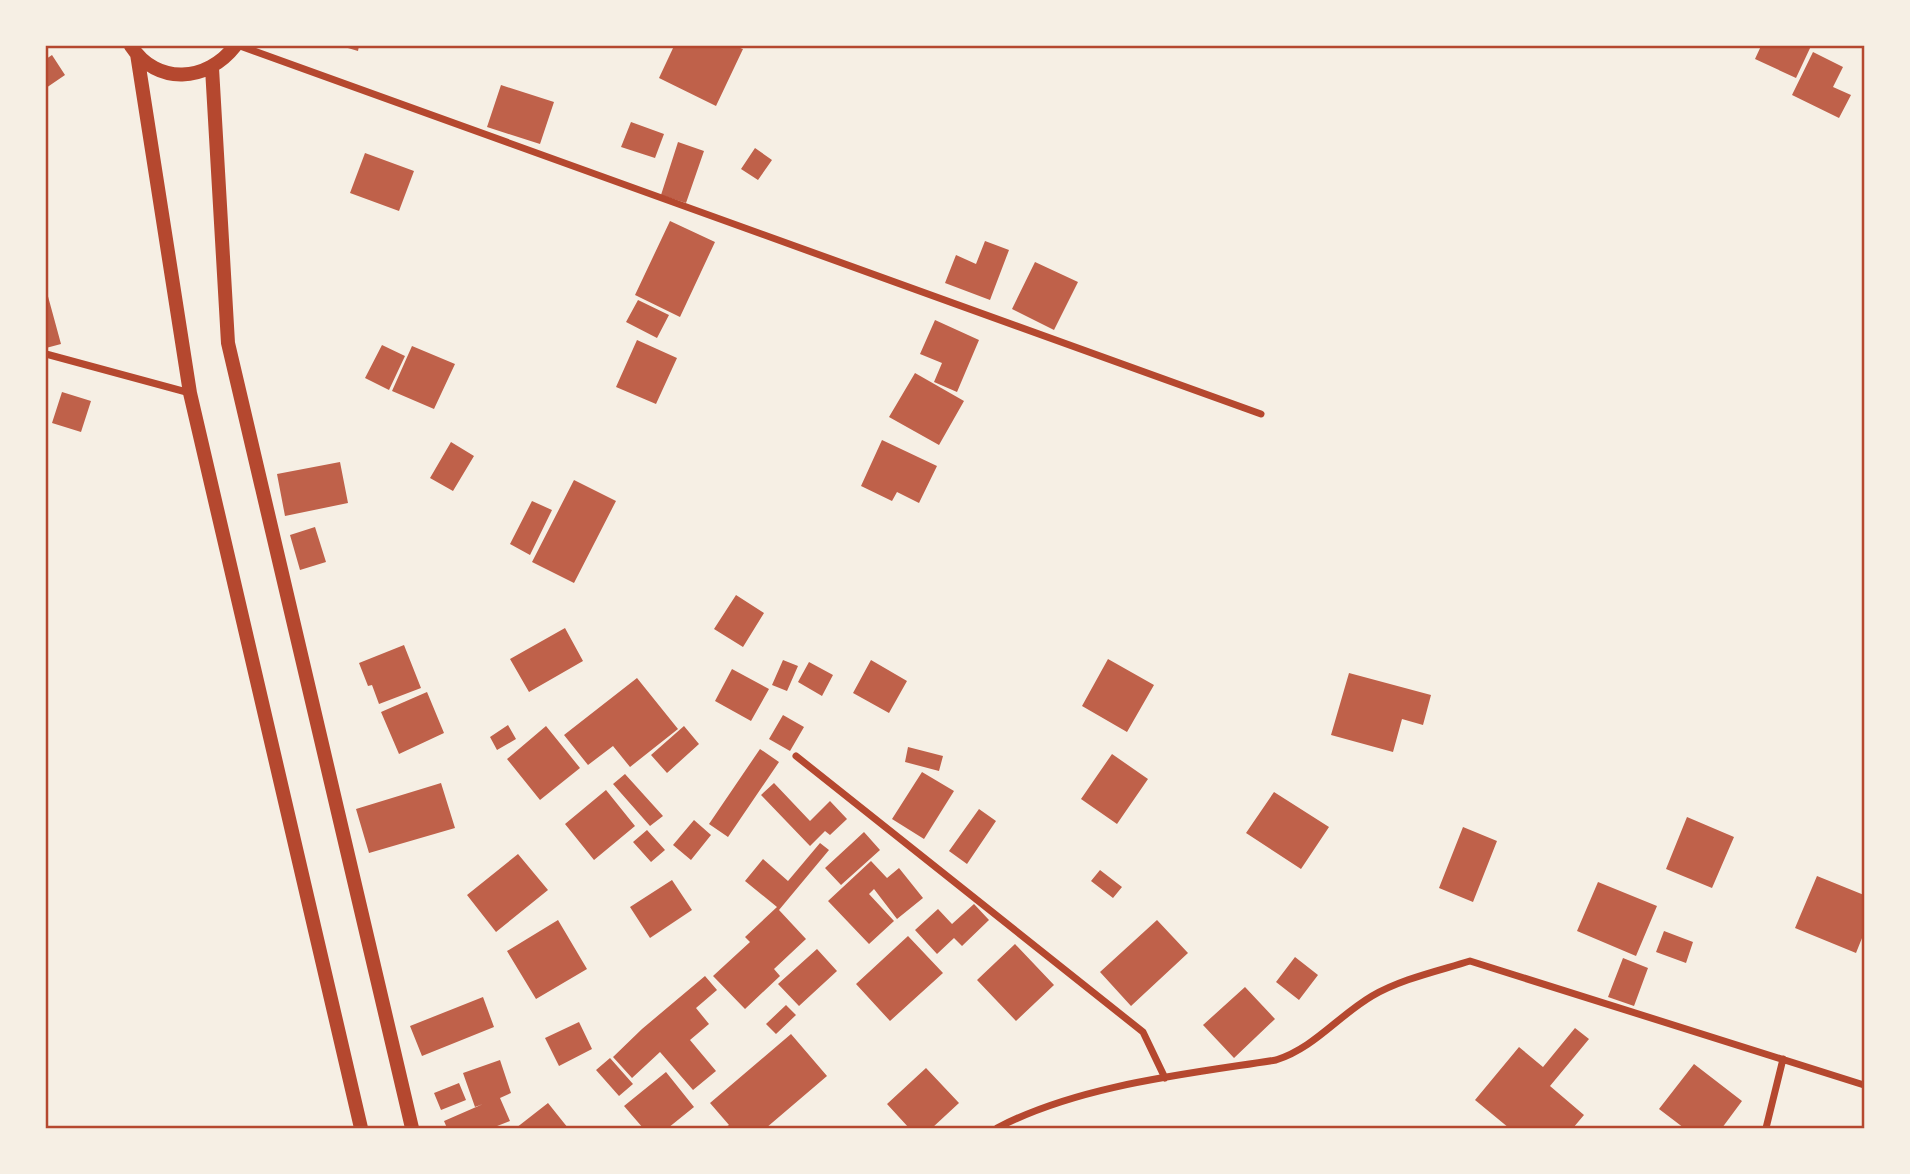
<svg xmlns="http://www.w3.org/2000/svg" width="1910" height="1174" font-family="Raleway,sans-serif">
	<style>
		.building { fill: #bf614a }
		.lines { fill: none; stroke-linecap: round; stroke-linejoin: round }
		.minor { stroke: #b5482f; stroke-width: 7 }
		.secondary { stroke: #b5482f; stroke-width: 14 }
		.neatline { fill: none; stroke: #b5482f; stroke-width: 2.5 }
	</style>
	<rect width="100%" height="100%" fill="#f6efe4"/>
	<path class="building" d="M341,46H359L358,51Z
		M674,46H735L743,49L716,106L659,78Z
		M1761,46H1811L1796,78L1755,59Z
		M1813,52L1843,67L1833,87L1851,95L1839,118L1792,95Z
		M52,55L65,75L46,88V59Z
		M501,85L554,102L540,144L487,127Z
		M631,122L664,134L655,158L621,147Z
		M678,142L704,151L686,203L661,195Z
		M755,148L772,160L758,180L741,169Z
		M365,153L414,171L399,211L350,193Z
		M670,221L715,242L680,317L635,295Z
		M985,241L1009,250L990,300L945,283L956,255L976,264Z
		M1035,262L1078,282L1054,330L1012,309Z
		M46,289L61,344L46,348Z
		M638,300L669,315L657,338L626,322Z
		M935,320L979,340L957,392L934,382L942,363L920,354Z
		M637,340L677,358L656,404L616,387Z
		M382,345L405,356L389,390L365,378Z
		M412,346L455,364L434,409L392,391Z
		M915,373L964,401L939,445L889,417Z
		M62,392L91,401L81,432L52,423Z
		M882,440L937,466L919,503L897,492L892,501L861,486Z
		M451,442L474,456L453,491L430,478Z
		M340,462L348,503L285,516L277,474Z
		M574,480L616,501L574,583L532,562Z
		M532,501L552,510L530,555L510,544Z
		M315,527L326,562L300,570L290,535Z
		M736,595L764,613L743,647L714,629Z
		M565,628L583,661L529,692L510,659Z
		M404,645L421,688L379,704L372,685L368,686L359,663Z
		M1108,659L1154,685L1127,732L1082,706Z
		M783,660L798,666L787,691L772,685Z
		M871,660L907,681L889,713L853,693Z
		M809,662L833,675L822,696L798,682Z
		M732,669L769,689L751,721L715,701Z
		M1349,673L1431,695L1423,725L1402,719L1393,752L1331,735Z
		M637,678L678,729L630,767L613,746L588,765L564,735Z
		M427,692L444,733L399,754L381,712Z
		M783,715L804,727L790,751L769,739Z
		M508,725L516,739L497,750L490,737Z
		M546,726L580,768L540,800L507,759Z
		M684,726L699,744L667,773L651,755Z
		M908,747L943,756L939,771L905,762Z
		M760,749L779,762L728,837L709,824Z
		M1112,754L1148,779L1117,824L1081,799Z
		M922,772L954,791L924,839L892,819Z
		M625,774L663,816L650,826L613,784Z
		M441,783L455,828L369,853L356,809Z
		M774,783L810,821L830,801L847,819L830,835L825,831L810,846L761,795Z
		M606,790L635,826L594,860L565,824Z
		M1274,792L1329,827L1301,869L1246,833Z
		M979,809L996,821L967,864L949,851Z
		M1687,817L1734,837L1712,888L1666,869Z
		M694,820L711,835L691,860L673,845Z
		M1463,827L1497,841L1473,902L1439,888Z
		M647,830L665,850L651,862L633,842Z
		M864,832L880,850L841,885L825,868Z
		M820,843L829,850L779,910L806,939L774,969L780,976L745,1009L713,976L750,942L745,937L777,907L745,881L763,859L788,881Z
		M518,854L548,890L496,932L467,895Z
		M871,861L887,878L899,868L923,898L897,919L874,889L869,894L894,921L869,944L828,901Z
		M1100,870L1122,887L1113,898L1091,881Z
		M1817,876L1864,895V933L1856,953L1795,928Z
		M672,880L692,910L650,938L630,907Z
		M1598,882L1657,906L1636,956L1577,931Z
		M974,904L989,920L962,946L954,938L937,954L915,930L938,909L952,924Z
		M558,920L587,969L536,999L507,951Z
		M1157,920L1188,953L1131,1006L1100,972Z
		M1664,931L1693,942L1686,963L1656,952Z
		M908,936L943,973L890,1021L856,984Z
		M1015,944L1054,985L1016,1021L977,980Z
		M817,949L837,971L799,1006L778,984Z
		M1295,957L1318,975L1299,1000L1276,982Z
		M1623,958L1648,968L1634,1006L1608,997Z
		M705,976L717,990L696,1008L709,1024L690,1040L716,1071L693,1090L660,1052L632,1078L613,1057L642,1029Z
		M1245,987L1275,1019L1234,1058L1203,1025Z
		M483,997L494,1027L422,1056L410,1026Z
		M786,1005L796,1015L776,1034L766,1024Z
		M579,1022L592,1049L559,1066L545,1038Z
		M1575,1028L1589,1039L1550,1086L1584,1115L1573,1128H1509L1475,1100L1519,1047L1543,1067Z
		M791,1034L827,1076L766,1128H724L729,1125L710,1103Z
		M610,1058L633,1084L619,1096L596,1070Z
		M500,1060L511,1093L500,1098L510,1121L492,1128H447L444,1121L483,1104L475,1107L463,1073Z
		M1694,1064L1742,1101L1722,1128H1684L1659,1109Z
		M926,1068L959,1103L932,1128H909L887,1104Z
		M666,1072L694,1107L668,1128H643L624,1106Z
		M459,1083L466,1100L441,1110L434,1093Z
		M548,1103L568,1128H516Z"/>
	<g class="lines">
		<path class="minor" d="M240,46L1261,414
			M46,354L190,393
			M796,756L1143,1032L1165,1078
			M997,1128C1079,1085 1186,1074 1276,1060C1314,1048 1338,1016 1372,996C1401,979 1438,971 1470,961L1864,1085
			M1766,1128L1783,1059"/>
		<path class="secondary" d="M131,46C157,86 207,82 235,46
			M137,54L190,393L361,1128
			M212,68L228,343L412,1128"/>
	</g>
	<rect width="1910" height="1174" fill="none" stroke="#f6efe4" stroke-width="94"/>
	<rect x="47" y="47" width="1816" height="1080" class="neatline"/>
</svg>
